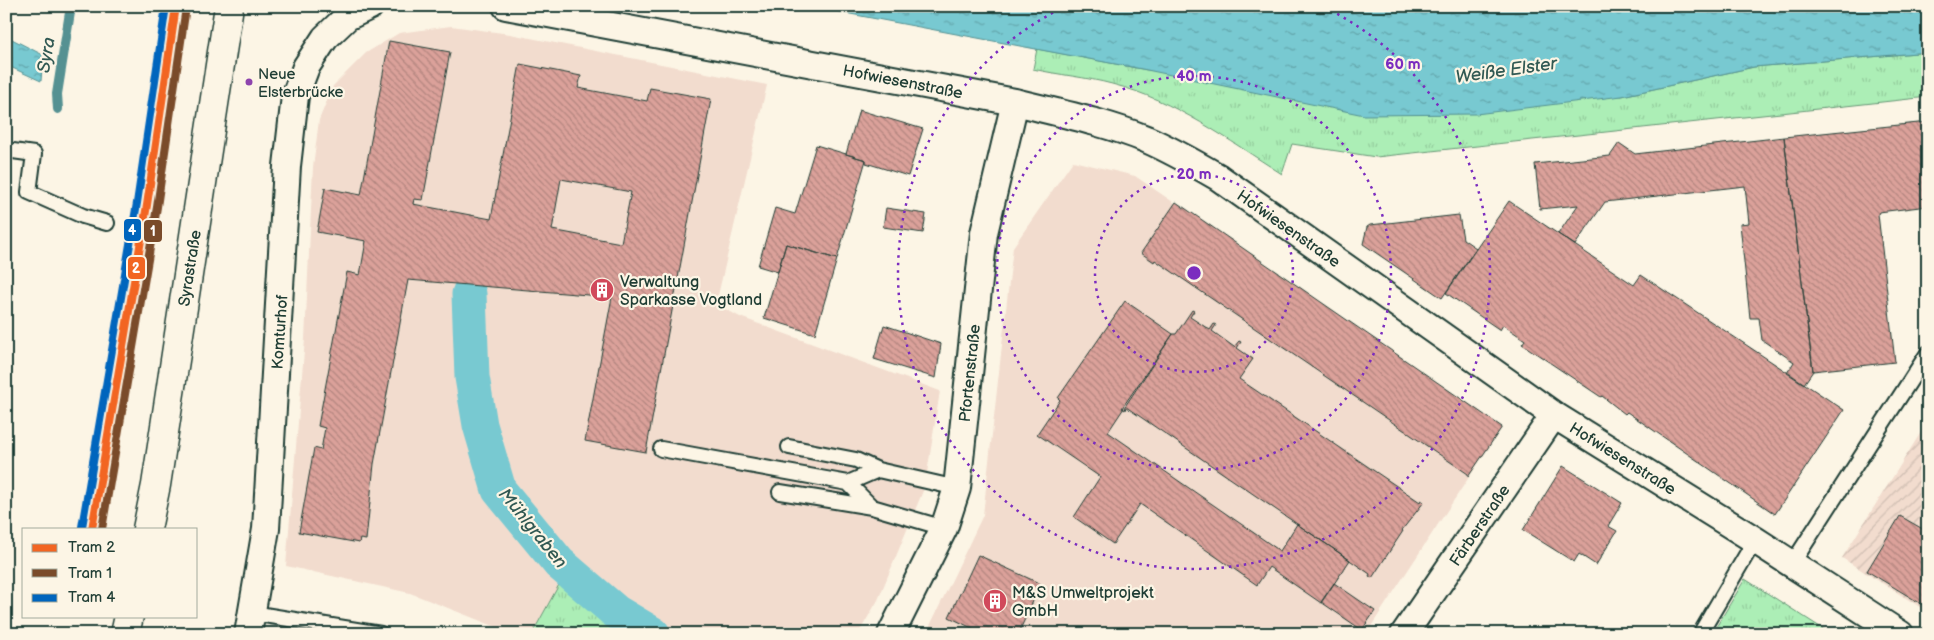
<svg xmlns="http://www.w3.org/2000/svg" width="1934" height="640" font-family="'Balsamiq Sans',sans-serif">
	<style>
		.built { fill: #f2dcce }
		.industrial { fill: url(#industrial-furrows) }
		.grass { fill: url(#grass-tufts); stroke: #669675 }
		.water { fill: url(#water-ripples); stroke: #549192 }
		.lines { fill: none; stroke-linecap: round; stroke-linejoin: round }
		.stream { stroke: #549192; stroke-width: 10 }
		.canal { stroke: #78c9d1; stroke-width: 35 }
		.building { fill: url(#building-back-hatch); stroke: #1f3d34; fill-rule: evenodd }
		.service-casing { stroke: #1f3d34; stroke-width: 18 }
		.minor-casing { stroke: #1f3d34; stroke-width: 30 }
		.tertiary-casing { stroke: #1f3d34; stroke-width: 31 }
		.service { stroke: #fcf5e5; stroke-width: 14 }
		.minor { stroke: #fcf5e5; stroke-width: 26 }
		.tertiary { stroke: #fcf5e5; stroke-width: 28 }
		.tram-1-casing { stroke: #fcf5e5; stroke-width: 11 }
		.tram-2-casing { stroke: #fcf5e5; stroke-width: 11 }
		.tram-3-casing { stroke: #fcf5e5; stroke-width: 11 }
		.tram-1 { stroke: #f26522; stroke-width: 8 }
		.tram-2 { stroke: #7a4b2a; stroke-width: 8 }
		.tram-3 { stroke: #0065bd; stroke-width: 8 }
		.ring { fill: none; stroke: #7b2cbf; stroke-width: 2.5; stroke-dasharray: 2.5 5 }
		.bus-dot { fill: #8e44ad; stroke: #fcf5e5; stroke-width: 2 }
		.labels { text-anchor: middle; stroke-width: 4.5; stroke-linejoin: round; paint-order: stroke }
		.bus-label { font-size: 15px; fill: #1f3d34; stroke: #fcf5e5; text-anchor: start }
		.street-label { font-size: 16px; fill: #1f3d34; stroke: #fcf5e5 }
		.poi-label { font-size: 16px; fill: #1f3d34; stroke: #fcf5e5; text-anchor: start }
		.water-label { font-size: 18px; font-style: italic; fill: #315953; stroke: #fcf5e5 }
		.centre { fill: #7b2cbf; stroke: #fcf5e5; stroke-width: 2.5 }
		.ring-label { font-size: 15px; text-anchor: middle; font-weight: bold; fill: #7b2cbf; stroke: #fcf5e5; stroke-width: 4.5; stroke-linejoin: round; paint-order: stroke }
		.line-badge { stroke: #fcf5e5; stroke-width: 2 }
		.badge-label { font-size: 14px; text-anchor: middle; font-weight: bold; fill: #fff }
	</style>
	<defs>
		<pattern id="industrial-furrows" width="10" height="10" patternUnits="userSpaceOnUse" patternTransform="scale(1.25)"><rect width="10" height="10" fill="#f2dcce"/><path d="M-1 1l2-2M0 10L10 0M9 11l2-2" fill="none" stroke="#cfbeb2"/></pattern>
		<pattern id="grass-tufts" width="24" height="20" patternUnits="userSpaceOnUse" patternTransform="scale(1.25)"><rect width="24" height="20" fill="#aceeb6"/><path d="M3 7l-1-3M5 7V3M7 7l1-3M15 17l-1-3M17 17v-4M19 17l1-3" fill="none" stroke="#94cd9d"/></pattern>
		<pattern id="water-ripples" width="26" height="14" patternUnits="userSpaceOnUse" patternTransform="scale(1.25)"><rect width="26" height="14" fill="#78c9d1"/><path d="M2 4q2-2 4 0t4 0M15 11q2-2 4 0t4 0" fill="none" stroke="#62a4aa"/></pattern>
		<pattern id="building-back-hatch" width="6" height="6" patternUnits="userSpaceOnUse" patternTransform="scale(1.25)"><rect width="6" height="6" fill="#dba19a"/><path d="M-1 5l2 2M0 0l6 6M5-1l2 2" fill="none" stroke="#b1847e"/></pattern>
	</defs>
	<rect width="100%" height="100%" fill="#fcf5e5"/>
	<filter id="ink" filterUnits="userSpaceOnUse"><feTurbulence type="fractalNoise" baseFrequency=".02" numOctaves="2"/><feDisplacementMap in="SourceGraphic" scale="10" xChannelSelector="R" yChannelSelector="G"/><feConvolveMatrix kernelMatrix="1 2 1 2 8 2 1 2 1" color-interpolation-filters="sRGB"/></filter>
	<g filter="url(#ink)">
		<path class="built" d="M451,26L510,34L767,85L716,304L740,317L940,391L925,486L878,600L858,634H673L647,621L564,557L507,484L490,418L466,414L488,493L561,581L532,634H514L410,593L286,566L305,339L313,167L319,120L333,86L366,53L399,33Z
			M1073,161L1135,176L1502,427L1366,634H926L983,515L1013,247Z"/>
		<path class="industrial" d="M1928,421V612L1842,558Z"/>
		<path class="grass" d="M1037,49L1147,70L1622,96L1754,67L1928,52V97L1376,157L1292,144L1282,174C1228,140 1175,100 1112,84C1086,77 1059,75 1033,69Z
			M1745,579L1831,634H1712Z
			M561,581L567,588L633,634H532Z"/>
		<path class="water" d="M808,6H1302L1319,10L1351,6L1483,8L1502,6H1928V52L1754,67L1622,96L1476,114L1364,115L1147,70Z
			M6,36L43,55L41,81L6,65Z"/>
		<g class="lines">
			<path class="stream" d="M58,109L57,94L71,6"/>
			<path class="canal" d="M469,294L472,377L480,425L499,490L559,563L616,612L653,634"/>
		</g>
		<path class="building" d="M389,41L450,52L423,200L414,199L413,204L491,219L520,64L581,76L578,88L647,101L650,88L711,99L646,452L585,441L612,297L408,280L374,464L366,540L360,539L359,543L299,532L314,448L321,450L325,428L318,426L347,272L360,275L366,241L317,232L325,188L361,195ZM561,179L631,192L621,243L552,230Z
			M859,110L923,129L908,176L866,163V160L846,154Z
			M1928,122V206L1879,212L1878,214L1895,362L1813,371L1784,137Z
			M1784,137L1813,371L1804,384L1787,373L1794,362L1762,340L1759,318H1750L1740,224L1749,223L1745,186L1605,202L1575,245L1558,234L1578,205L1540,209L1535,164L1610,156L1619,143L1635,154Z
			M816,145L866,160L837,259L786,244L778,272L758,266L775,208L795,214Z
			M1509,201L1634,285L1641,275L1844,410L1775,514L1627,412L1625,414L1602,396L1601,397L1522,344L1525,340L1503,325L1500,330L1446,293Z
			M1176,202L1502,427L1468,477V474L1155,260L1154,262L1141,253Z
			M886,208L926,214L923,233L883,227Z
			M1459,215L1463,239L1476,248L1442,298L1363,244L1367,227L1370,225Z
			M786,244L837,259L815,334L764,318Z
			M1125,301L1173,334L1108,432L1280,551L1297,524L1350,560L1321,603L1269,567L1257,585L1140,504L1113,544L1074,517L1100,477L1037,434L1060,400L1058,398Z
			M1192,310L1194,311L1190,317L1210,330L1214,324L1216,325L1212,331L1234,347L1239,341L1241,342L1237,348L1253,359L1239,379L1420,502L1421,500L1424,502L1402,530L1403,531L1372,578L1369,576L1370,574L1126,407L1125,410L1122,408L1173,334H1176Z
			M884,325L941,344L936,378L874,359Z
			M1563,466L1622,503L1608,526L1617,531L1596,565L1579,554L1574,562L1523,530Z
			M1900,516L1928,532V608L1867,571Z
			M978,555L1041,584L1018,634H972L974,629L949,617Z
			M1334,583L1375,611L1362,630L1321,602Z"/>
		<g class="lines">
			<g class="service-casing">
				<path id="service" d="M6,150L34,154L29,192L83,216L107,223
					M789,447L856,460L878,470
					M661,449L848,483L878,470L957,488
					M848,483L872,507L944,528
					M780,492L872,507
					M1792,564L1928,353
					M252,613L381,634
					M1700,634L1755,540"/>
			</g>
			<g class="minor-casing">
				<path id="minor" d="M506,6L1015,102C1059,113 1104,122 1146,139C1171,150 1194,163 1218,177L1554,415L1755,540L1900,634
					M248,634L266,529L287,166L295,96L306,67L325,38L347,17L370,6
					M891,634L944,528L957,488L984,233L1015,102
					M1404,634L1554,415"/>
			</g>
			<g class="tertiary-casing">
				<path id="tertiary" d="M147,529L156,485L229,6
					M125,634L129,616"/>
			</g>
			<use href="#service" class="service"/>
			<use href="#minor" class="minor"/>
			<use href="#tertiary" class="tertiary"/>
			<g class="tram-1-casing">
				<path id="tram-1" d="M92,529L147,205L176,6"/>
			</g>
			<g class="tram-2-casing">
				<path id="tram-2" d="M102,529L157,207L186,7"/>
			</g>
			<g class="tram-3-casing">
				<path id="tram-3" d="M82,527L137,203L166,6"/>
			</g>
			<use href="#tram-1" class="tram-1"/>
			<use href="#tram-2" class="tram-2"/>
			<use href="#tram-3" class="tram-3"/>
		</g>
	</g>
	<g class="ring">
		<circle cx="1194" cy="273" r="99"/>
		<circle cx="1194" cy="273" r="197"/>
		<path d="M1324 7A296 296 0 1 1 1064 7"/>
	</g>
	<defs>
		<g id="building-disc" transform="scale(1.25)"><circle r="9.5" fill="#d1495b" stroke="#fcf5e5"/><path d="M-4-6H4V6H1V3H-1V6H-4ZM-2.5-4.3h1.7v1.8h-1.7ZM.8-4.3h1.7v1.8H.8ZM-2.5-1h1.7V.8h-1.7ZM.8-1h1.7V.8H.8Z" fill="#fff"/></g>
	</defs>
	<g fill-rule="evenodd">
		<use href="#building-disc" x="602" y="290"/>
		<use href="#building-disc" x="995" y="601"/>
	</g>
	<circle class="bus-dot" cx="249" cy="82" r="4.5"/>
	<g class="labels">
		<g class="bus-label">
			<text x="258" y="79">Neue<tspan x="258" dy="18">Elsterbrücke</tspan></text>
		</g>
		<g class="street-label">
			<text transform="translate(903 81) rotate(11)" y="6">Hofwiesenstraße</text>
			<text transform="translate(1289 228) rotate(35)" y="6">Hofwiesenstraße</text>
			<text transform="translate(189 268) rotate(-81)" y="6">Syrastraße</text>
			<text transform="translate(279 332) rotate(-86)" y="6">Komturhof</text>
			<text transform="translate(969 373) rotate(-84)" y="6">Pfortenstraße</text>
			<text transform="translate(1623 458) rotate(32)" y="6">Hofwiesenstraße</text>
			<text transform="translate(1479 525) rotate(-56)" y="6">Färberstraße</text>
		</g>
		<g class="poi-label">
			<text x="620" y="287">Verwaltung<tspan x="620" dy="18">Sparkasse Vogtland</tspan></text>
			<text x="1012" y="598">M&amp;S Umweltprojekt<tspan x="1012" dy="18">GmbH</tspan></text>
		</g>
		<g class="water-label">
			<text transform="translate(46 55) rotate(-81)" y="6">Syra</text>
			<text transform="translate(1506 70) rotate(-8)" y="6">Weiße Elster</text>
			<text transform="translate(533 528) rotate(51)" y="6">Mühlgraben</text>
		</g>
	</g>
	<circle cx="1194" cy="273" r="8" class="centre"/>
	<g class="ring-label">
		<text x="1403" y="69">60 m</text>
		<text x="1194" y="81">40 m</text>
		<text x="1194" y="179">20 m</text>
	</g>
	<g class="line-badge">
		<rect x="123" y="218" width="19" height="24" rx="5" fill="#0065bd"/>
		<rect x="143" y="219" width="20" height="24" rx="5" fill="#7a4b2a"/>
		<rect x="127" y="256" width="19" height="24" rx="5" fill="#f26522"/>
	</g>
	<g class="badge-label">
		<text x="132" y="235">4</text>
		<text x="153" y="236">1</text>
		<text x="136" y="273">2</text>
	</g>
	<rect width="1934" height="640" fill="none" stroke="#fcf5e5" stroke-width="25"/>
	<rect x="12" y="12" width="1909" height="615" fill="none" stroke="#1f3d34" stroke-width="2" filter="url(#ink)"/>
	<rect x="22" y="528" width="175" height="90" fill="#fcf5e5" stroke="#a4ab9e"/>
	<rect x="32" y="544" width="25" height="8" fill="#f26522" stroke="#a4ab9e"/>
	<text x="68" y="552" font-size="15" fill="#1f3d34">Tram 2</text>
	<rect x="32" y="569" width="25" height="8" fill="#7a4b2a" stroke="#a4ab9e"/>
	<text x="68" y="578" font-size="15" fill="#1f3d34">Tram 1</text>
	<rect x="32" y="594" width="25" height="8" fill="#0065bd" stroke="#a4ab9e"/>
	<text x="68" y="602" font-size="15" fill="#1f3d34">Tram 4</text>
</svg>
